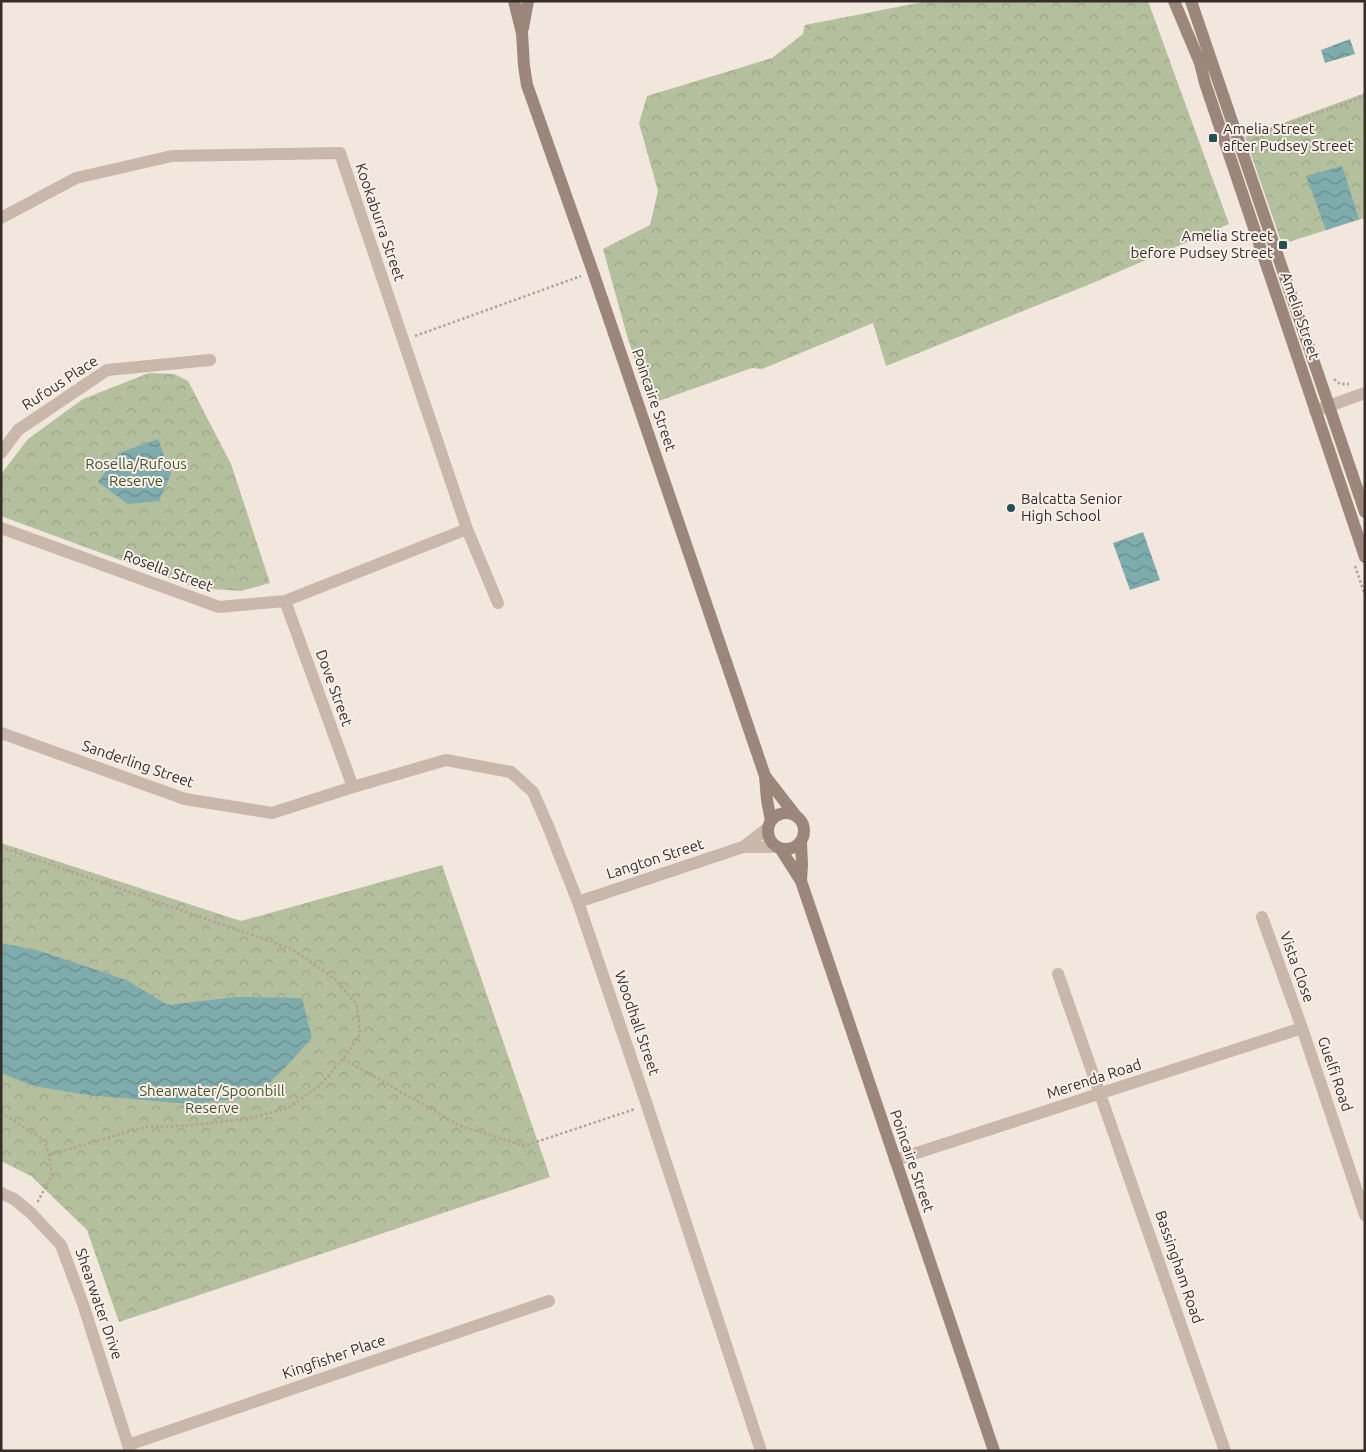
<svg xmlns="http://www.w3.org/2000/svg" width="1366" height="1452" font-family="Ubuntu,sans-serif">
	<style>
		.forest { fill: url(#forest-crowns) }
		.water { fill: url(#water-waves) }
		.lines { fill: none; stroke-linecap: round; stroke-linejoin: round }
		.path { stroke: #b4a194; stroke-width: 2.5; stroke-dasharray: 2.5 2.5; stroke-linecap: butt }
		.street { stroke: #c8b7aa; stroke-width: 12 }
		.secondary { stroke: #9c867b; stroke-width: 12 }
		.poi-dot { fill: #215255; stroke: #f9f1e9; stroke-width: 2 }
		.labels { text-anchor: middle; stroke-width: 4; stroke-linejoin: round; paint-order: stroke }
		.poi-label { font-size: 15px; fill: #362d29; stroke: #f9f1e9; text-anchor: start }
		.street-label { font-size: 15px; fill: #362d29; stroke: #f9f1e9 }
		.park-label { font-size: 15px; fill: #46532e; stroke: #f9f1e9 }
	</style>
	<defs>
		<pattern id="forest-crowns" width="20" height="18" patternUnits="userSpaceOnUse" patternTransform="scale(1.25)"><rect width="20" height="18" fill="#b4bf9e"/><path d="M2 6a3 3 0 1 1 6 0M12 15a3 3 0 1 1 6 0" fill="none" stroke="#9ba488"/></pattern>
		<pattern id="water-waves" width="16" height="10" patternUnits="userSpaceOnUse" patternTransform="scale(1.25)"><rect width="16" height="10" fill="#7eabac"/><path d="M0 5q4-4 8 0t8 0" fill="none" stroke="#688c8c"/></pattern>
	</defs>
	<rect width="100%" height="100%" fill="#f1e7dd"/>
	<path class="forest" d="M928,1H1148L1229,224L1088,285L886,366L873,323L762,369L752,368L650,404L628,339L603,249L650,225L658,191L639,123L647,96L772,58L803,34L805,25Z
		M1365,93V218L1282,244L1245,137Z
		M149,373L174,374L188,381L231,464L270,583L241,591L196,588L1,516V474L28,439L83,399Z
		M1,843L241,921L442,865L550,1177L119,1322L87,1230L31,1176L1,1161Z"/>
	<path class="water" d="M1350,39L1355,54L1325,63L1321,50Z
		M1342,166L1359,219L1326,230L1306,176Z
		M158,439L171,474L159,501L128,504L98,482L119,453Z
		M1143,532L1160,580L1130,590L1113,543Z
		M1,943L40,951L126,980L168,1005L236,997L302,998L312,1038L284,1069L258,1093L235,1099L189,1104L88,1095L34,1086L1,1073Z"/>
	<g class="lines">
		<path class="path" d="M1252,141L1300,120L1365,96
			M415,336L581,276
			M1334,379L1340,384H1349
			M1355,566L1365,595
			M1,847L292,949L336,980L357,1005L360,1035L343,1059L318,1087L288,1108L251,1118L183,1126L145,1127L49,1155
			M343,1059L461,1126L524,1146L635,1109
			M1,1113L44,1140L49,1155L52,1175L37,1203"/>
		<path class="street" d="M1,218L76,178L172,156L340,153L467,529L498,603
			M1315,411L1365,393
			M1,453L18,430L107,370L210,360
			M1,528L219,607L285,601L467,529
			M285,601L353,787
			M1,733L185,799L272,813L353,787L446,760L511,772L533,792L548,826L578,902L647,1105L761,1451
			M743,847L768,828
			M578,902L743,847H777
			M1262,917L1302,1028L1365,1215
			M1058,974L1225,1451
			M895,1160L1302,1028
			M1,1193L14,1199L31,1213L61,1245L83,1304L130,1451
			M128,1445L549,1301"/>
		<path class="secondary" d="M514,1L522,33L524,66L527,85L593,272L765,776L767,800L771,821
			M1174,1L1200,63L1205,83L1365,557
			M1191,1L1365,512
			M523,28L528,1
			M765,776L796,816
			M768 831a18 18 0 1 1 36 0a18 18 0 1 1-36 0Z
			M801,842L802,865L801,881
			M780,848L801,881L994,1451"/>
	</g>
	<g class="poi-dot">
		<rect x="1208" y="133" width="10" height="10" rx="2.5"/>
		<rect x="1278" y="240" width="10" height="10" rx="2.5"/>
		<circle cx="1011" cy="508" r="5"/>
	</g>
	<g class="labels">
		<g class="poi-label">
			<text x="1223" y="134">Amelia Street<tspan x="1223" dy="17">after Pudsey Street</tspan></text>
			<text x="1273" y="241" text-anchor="end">Amelia Street<tspan x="1273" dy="17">before Pudsey Street</tspan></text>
			<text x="1021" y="504">Balcatta Senior<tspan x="1021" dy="17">High School</tspan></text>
		</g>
		<g class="street-label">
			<text transform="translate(380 222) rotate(71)" y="5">Kookaburra Street</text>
			<text transform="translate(1300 316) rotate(71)" y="5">Amelia Street</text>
			<text transform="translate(60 383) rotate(-33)" y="5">Rufous Place</text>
			<text transform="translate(654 400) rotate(71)" y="5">Poincaire Street</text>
			<text transform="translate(168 571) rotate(20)" y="5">Rosella Street</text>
			<text transform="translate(334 688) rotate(70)" y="5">Dove Street</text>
			<text transform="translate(138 764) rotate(19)" y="5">Sanderling Street</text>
			<text transform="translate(655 859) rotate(-18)" y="5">Langton Street</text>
			<text transform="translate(1297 967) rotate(70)" y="5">Vista Close</text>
			<text transform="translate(637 1023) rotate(71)" y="5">Woodhall Street</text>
			<text transform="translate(1335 1074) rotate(71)" y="5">Guelfi Road</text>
			<text transform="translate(1094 1079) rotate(-18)" y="5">Merenda Road</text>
			<text transform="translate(912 1161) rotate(71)" y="5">Poincaire Street</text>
			<text transform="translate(1179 1267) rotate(71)" y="5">Bassingham Road</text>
			<text transform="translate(99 1304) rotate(71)" y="5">Shearwater Drive</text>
			<text transform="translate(334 1357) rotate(-19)" y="5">Kingfisher Place</text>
		</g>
		<g class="park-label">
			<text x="136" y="469">Rosella/Rufous<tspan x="136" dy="17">Reserve</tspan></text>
			<text x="212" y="1096">Shearwater/Spoonbill<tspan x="212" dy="17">Reserve</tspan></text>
		</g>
	</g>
	<rect width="1366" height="1452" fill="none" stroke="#362d29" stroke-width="5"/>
</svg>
